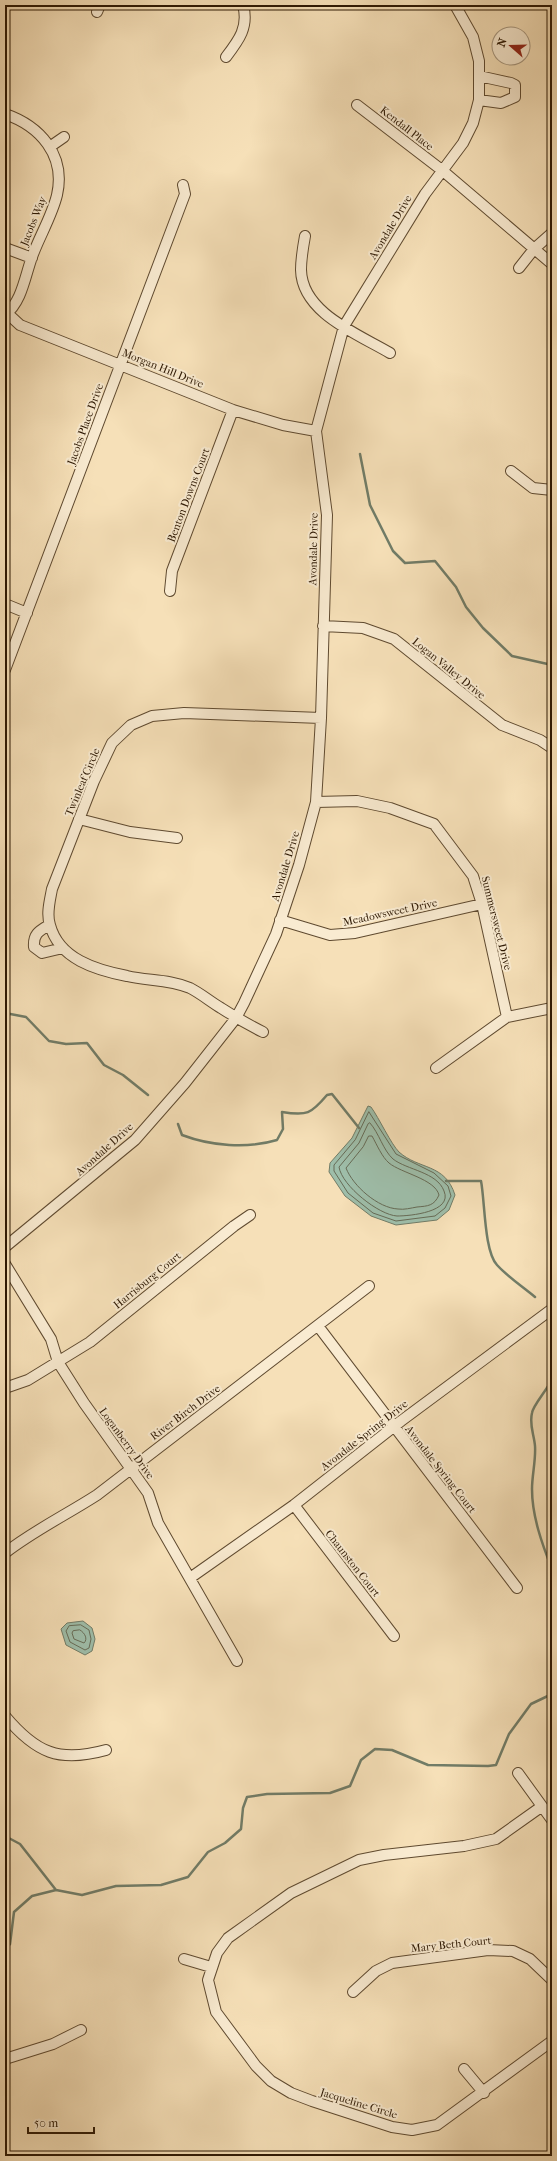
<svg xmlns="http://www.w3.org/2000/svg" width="557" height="2161" font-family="'IM FELL French Canon',serif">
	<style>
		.water { fill: #9ebeaa; stroke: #717c67 }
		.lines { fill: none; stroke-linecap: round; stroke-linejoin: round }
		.shore { stroke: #666b56; stroke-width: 1 }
		.stream { stroke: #717c67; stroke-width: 2.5 }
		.minor-casing { stroke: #5f4a30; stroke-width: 12 }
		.minor { stroke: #f9ebd1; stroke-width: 10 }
		.labels { text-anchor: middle; stroke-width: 4; stroke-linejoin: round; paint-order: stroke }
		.street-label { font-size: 11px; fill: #2d1803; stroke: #f9ebd1 }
	</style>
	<rect width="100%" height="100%" fill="#f6e0b8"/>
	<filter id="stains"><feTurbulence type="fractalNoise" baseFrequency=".005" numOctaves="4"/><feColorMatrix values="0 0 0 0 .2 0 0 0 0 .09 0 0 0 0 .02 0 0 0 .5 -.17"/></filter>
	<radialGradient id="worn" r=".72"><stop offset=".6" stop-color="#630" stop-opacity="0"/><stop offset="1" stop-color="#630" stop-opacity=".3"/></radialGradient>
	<path class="water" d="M368,1106L371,1107C379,1118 391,1144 399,1152C419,1170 445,1163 455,1195L449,1210L437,1220L396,1225L371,1216L345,1196L329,1172L330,1163L352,1138Z
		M83,1621L92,1628L95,1639L92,1651L85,1655L66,1645L61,1629L67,1623Z"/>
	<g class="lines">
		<path class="shore" d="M369,1112L396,1154L434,1173L448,1186L451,1196L445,1208L435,1216L396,1221L373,1213L348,1193L334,1171V1165L355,1140Z
			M370,1123C379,1133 383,1150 393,1159C407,1170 437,1172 444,1191C453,1212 410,1216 397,1216C379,1215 342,1186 339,1167L359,1143L368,1124Z
			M369,1136H372C377,1145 382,1157 389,1163C401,1173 435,1179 439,1195C434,1206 428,1206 417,1207C411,1208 404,1210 398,1209C378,1208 353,1186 346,1168L363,1147Z
			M81,1625L89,1630L91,1639L89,1648L85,1650L70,1642L66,1631L69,1626Z
			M80,1630C85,1633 88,1639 84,1643L74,1639L72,1633L73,1631Z"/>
		<path class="stream" d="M360,454L370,505L393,551L405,563L435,561L456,587L466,607L483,628L512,656L552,665
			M5,1013L26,1017L49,1041L66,1044L87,1043L104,1065L123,1075L148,1095
			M178,1124L182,1135C211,1146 247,1149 277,1140L283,1129L282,1112C307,1116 311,1114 327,1095L332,1094L359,1128
			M446,1181H481C485,1201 484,1251 497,1265C508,1277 523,1287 535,1297
			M552,1379C548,1389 533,1405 532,1413C529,1425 534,1434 535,1446C536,1460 532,1475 532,1489C532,1516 542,1544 552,1569
			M5,1836L20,1844L56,1890
			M5,1949L10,1944L14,1912L32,1896L56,1890L82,1895L116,1886L161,1885L188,1877L208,1852L225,1843L241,1829L243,1808L247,1797L267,1794L330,1793L350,1786L361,1760L375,1749L392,1750L428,1765L488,1766L496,1765L509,1734L531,1704L552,1694"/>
		<g class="minor-casing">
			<path id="minor" d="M97,12L100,5
				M226,57C239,40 249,27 243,5
				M479,76L511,83L515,85V97L501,103L479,100
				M357,105L443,171L552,264
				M5,114C40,126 66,155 57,195C52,216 39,237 32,257C25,276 22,302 5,315
				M51,146L64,137
				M305,236C303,247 301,259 301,270C302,313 358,334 390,353
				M5,248L32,258
				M519,268L534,249L552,233
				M7,313L20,325L233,410L283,425L316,431
				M511,471L533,488L552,490
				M170,591L172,571L233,410
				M5,604L27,613
				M323,626L363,628L394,639L502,725L540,740L552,748
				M5,670L185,194L183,185
				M316,802L357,801L390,808L434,824L473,876L482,904L507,1017
				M79,819L130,832L177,838
				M280,920L330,935L355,933L482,904
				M49,925C39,931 33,934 34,947L42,953L63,948
				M263,1032C249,1025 235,1017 221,1008C211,1002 200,993 190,988C169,979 148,981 127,976C96,970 59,959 50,925C46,914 50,900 52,889L94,781L112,743L131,725L152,716L184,713L321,718
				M436,1068L507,1017L552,1008
				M5,1247L135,1140L185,1083L236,1018L244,1003L276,934L299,865L316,802L321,718L327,515L316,431L344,326L425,194L463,143L473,123L479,100V61L473,37L455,5
				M5,1264L51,1339L58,1362L84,1403L148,1493L158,1523L237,1661
				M318,1326L517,1588
				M5,1388L28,1380L90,1342L234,1226L250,1215
				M294,1505L394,1636
				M5,1553C33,1531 66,1515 97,1495L369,1286
				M190,1578L294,1505L401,1421L552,1309
				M5,1716C36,1753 59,1763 106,1750
				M518,1773L552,1820
				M541,1807L496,1839L464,1846L384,1855L359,1860L291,1893L228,1938L217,1953L208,1980L216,2012L256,2066L271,2081L291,2093L312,2101L392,2127L412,2130L437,2125L552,2041
				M184,1959L211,1967
				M353,1992L376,1971L392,1963L488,1950L513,1951L530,1959L552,1980
				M5,2059L53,2044L81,2030
				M464,2069L484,2093"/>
		</g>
		<use href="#minor" class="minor"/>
	</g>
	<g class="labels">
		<g class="street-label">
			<text transform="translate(407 128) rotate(38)" y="4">Kendall Place</text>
			<text transform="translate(33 221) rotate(-68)" y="4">Jacobs Way</text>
			<text transform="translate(390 227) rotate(-59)" y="4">Avondale Drive</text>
			<text transform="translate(163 368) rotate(22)" y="4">Morgan Hill Drive</text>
			<text transform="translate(85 424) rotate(-70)" y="4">Jacobs Place Drive</text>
			<text transform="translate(188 495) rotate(-69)" y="4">Benton Downs Court</text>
			<text transform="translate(313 549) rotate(-89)" y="4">Avondale Drive</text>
			<text transform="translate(449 668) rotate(39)" y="4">Logan Valley Drive</text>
			<text transform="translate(82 782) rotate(-67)" y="4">Twinleaf Circle</text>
			<text transform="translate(285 866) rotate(-73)" y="4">Avondale Drive</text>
			<text transform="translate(390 912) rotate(-12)" y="4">Meadowsweet Drive</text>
			<text transform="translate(497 923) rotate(76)" y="4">Summersweet Drive</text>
			<text transform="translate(104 1149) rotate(-42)" y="4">Avondale Drive</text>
			<text transform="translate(147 1280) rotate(-39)" y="4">Harrisburg Court</text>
			<text transform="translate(185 1412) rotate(-37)" y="4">River Birch Drive</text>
			<text transform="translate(364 1435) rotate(-38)" y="4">Avondale Spring Drive</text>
			<text transform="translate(127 1443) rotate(54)" y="4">Loganberry Drive</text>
			<text transform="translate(441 1469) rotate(52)" y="4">Avondale Spring Court</text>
			<text transform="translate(353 1563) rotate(52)" y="4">Chaunston Court</text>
			<text transform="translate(451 1944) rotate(-6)" y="4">Mary Beth Court</text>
			<text transform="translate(359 2103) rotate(17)" y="4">Jacqueline Circle</text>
		</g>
	</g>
	<rect width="557" height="2161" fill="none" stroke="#f6e0b8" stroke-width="20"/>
	<rect x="6" y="6" width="545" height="2149" fill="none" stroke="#2d1803" stroke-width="2"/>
	<rect x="10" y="10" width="537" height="2141" fill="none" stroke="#2d1803"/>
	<g transform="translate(511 46) rotate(290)"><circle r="19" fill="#f9ebd1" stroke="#a7977f"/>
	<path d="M0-3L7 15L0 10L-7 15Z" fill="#8f2418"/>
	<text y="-6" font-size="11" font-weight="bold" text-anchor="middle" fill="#2d1803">N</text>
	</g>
	<path d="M28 2127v6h66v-6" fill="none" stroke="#2d1803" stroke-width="2"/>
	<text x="34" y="2127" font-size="12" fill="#2d1803" stroke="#f9ebd1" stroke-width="3" paint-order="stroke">50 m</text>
	<rect width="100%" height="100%" filter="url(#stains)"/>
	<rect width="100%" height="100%" fill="url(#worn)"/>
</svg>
